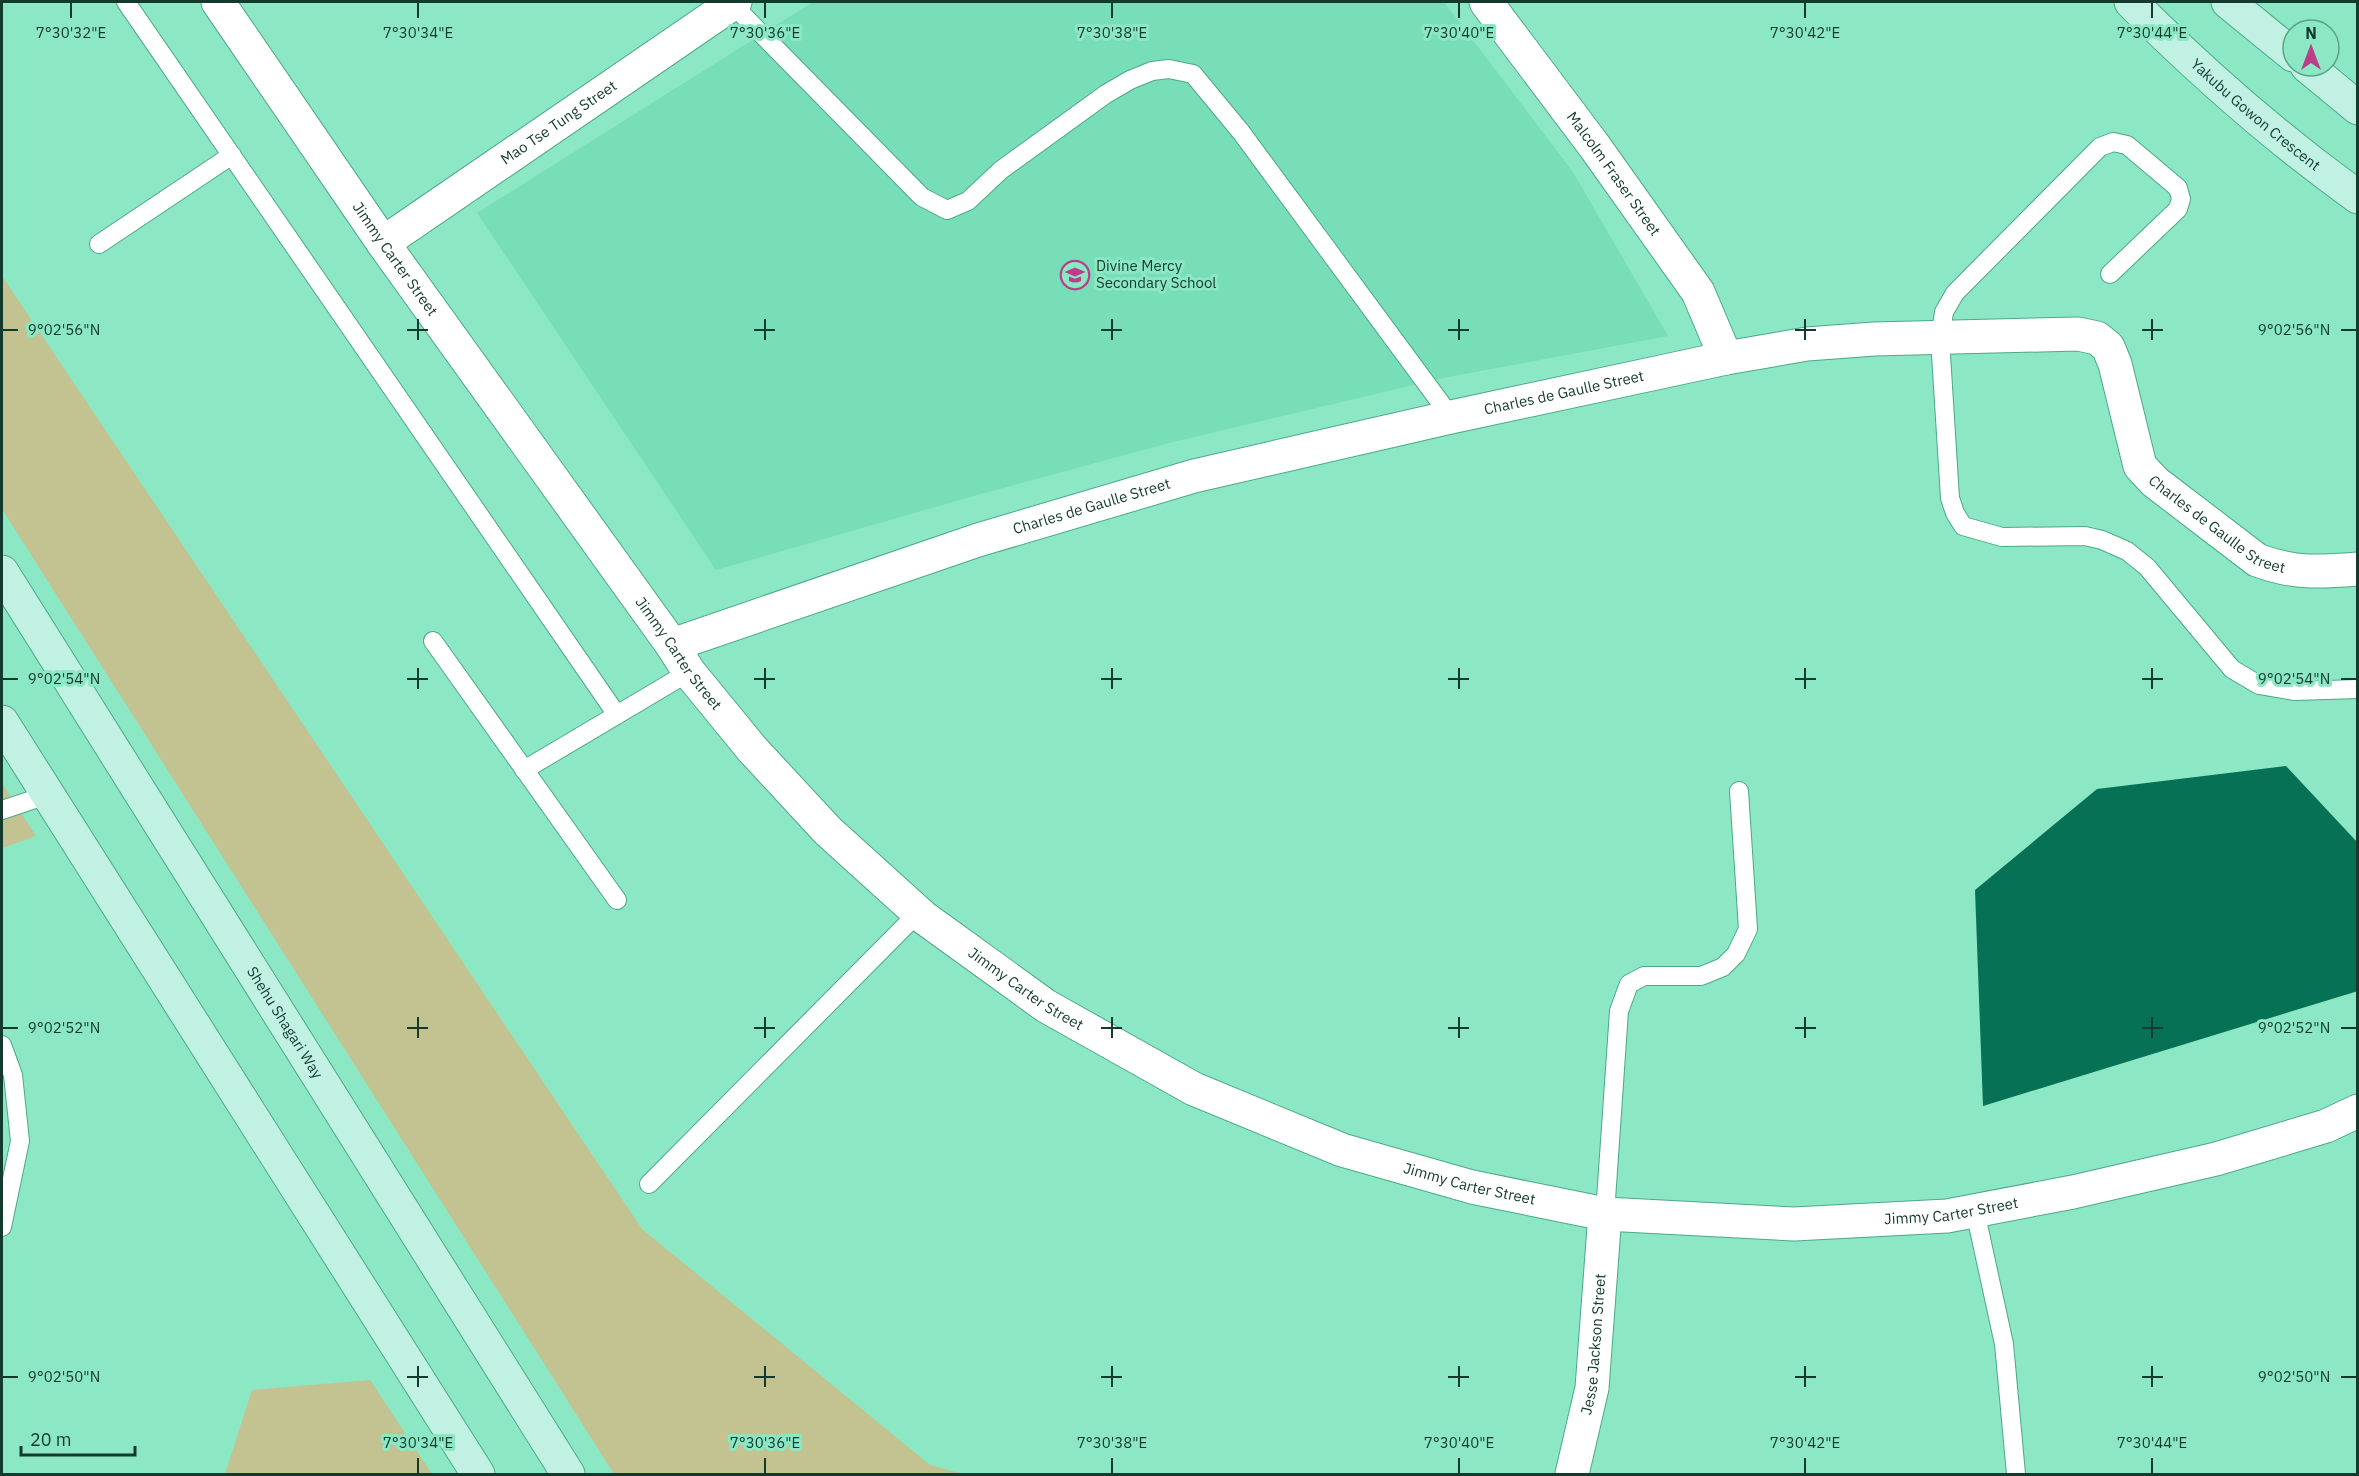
<svg xmlns="http://www.w3.org/2000/svg" width="2359" height="1476" font-family="'IBM Plex Sans',sans-serif">
	<style>
		.built { fill: #78deb8 }
		.green { fill: #c3c391 }
		.building { fill: #067155 }
		.lines { fill: none; stroke-linecap: round; stroke-linejoin: round }
		.service-casing { stroke: #4ca988; stroke-width: 20 }
		.minor-casing { stroke: #4ca988; stroke-width: 35 }
		.secondary-casing { stroke: #4ca988; stroke-width: 35 }
		.service { stroke: #fff; stroke-width: 18 }
		.minor { stroke: #fff; stroke-width: 33 }
		.secondary { stroke: #c1f1e3; stroke-width: 33 }
		.ticks { fill: none; stroke: #133a2d; stroke-width: 2 }
		.labels { text-anchor: middle; stroke-width: 6; stroke-linejoin: round; paint-order: stroke }
		.street-label { font-size: 15px; fill: #133a2d; stroke: #8be7c4 }
		.poi-label { font-size: 15px; fill: #133a2d; stroke: #8be7c4; text-anchor: start }
		.ticks-label { font-size: 15px; text-anchor: middle; fill: #133a2d; stroke: #8be7c4; stroke-width: 6; stroke-linejoin: round; paint-order: stroke }
	</style>
	<rect width="100%" height="100%" fill="#8be7c4"/>
	<path class="built" d="M813,2H1444L1573,172L1668,336L1443,378L1165,444L970,497L716,570L477,213Z"/>
	<path class="green" d="M2,276L642,1229L930,1465L963,1474H614L2,509Z
		M2,783L36,836L2,848Z
		M370,1380L432,1474H225L252,1390Z"/>
	<path class="building" d="M2286,766L2358,843V991L1983,1106L1975,890L2097,789Z"/>
	<g class="lines">
		<g class="service-casing">
			<path id="service" d="M126,2L617,715
				M732,4L922,197L947,210L968,201L1001,170L1106,94L1130,80L1152,71L1169,69L1193,74L1241,132L1451,417
				M99,244L232,155
				M2110,274L2178,209L2181,199L2178,188L2127,145L2113,142L2100,147L1955,293L1944,312L1940,339L1950,498L1955,513L1963,526L2002,537L2085,536L2102,540L2127,551L2147,567L2232,669L2259,685L2294,691L2358,689
				M433,641L617,900
				M524,770L689,672
				M2,810L47,795
				M2,1045L13,1075L20,1141L2,1227
				M649,1184L918,913
				M1975,1211L2004,1344L2016,1474
				M1605,1214L1619,1011L1629,984L1644,976H1701L1723,967L1736,954L1748,929L1739,791"/>
		</g>
		<g class="minor-casing">
			<g id="minor">
				<path id="s1" d="M218,2L383,243L672,645L689,672L752,749L828,831L923,917L1046,1006L1194,1089L1342,1150L1472,1187L1605,1214L1794,1224L1947,1216L2073,1192L2216,1159L2326,1126L2358,1111"/>
				<path id="s2" d="M1486,2L1595,147L1698,292L1726,358"/>
				<path id="s3" d="M383,243L735,2"/>
				<path id="s4" d="M672,645L978,540L1194,476L1451,417L1726,358L1807,344L1874,339L2078,334L2097,338L2108,347L2115,364L2140,466L2155,482L2257,560C2294,574 2320,572 2358,569"/>
				<path id="s5" d="M1572,1474L1592,1388L1605,1214"/>
			</g>
		</g>
		<g class="secondary-casing">
			<g id="secondary">
				<path id="s6" d="M2131,2C2201,72 2277,139 2358,197"/>
				<path d="M2228,2L2293,55"/>
				<path d="M2307,66L2358,108"/>
				<path id="s7" d="M2,572L568,1474"/>
				<path d="M2,722L478,1474"/>
			</g>
		</g>
		<use href="#service" class="service"/>
		<use href="#minor" class="minor"/>
		<use href="#secondary" class="secondary"/>
	</g>
	<path class="ticks" d="M71,3V18M418,3V18M765,3V18M1112,3V18M1459,3V18M1805,3V18M2152,3V18M418,319V340M765,319V340M1112,319V340M1459,319V340M1805,319V340M2152,319V340M3,330H18M407,330H428M754,330H775M1101,330H1122M1448,330H1469M1795,330H1816M2142,330H2163M2341,330H2356M418,668V689M765,668V689M1112,668V689M1459,668V689M1805,668V689M2152,668V689M3,679H18M407,679H428M754,679H775M1101,679H1122M1448,679H1469M1795,679H1816M2142,679H2163M2341,679H2356M418,1017V1038M765,1017V1038M1112,1017V1038M1459,1017V1038M1805,1017V1038M2152,1017V1038M3,1028H18M407,1028H428M754,1028H775M1101,1028H1122M1448,1028H1469M1795,1028H1816M2142,1028H2163M2341,1028H2356M418,1366V1387M765,1366V1387M1112,1366V1387M1459,1366V1387M1805,1366V1387M2152,1366V1387M3,1377H18M407,1377H428M754,1377H775M1101,1377H1122M1448,1377H1469M1795,1377H1816M2142,1377H2163M2341,1377H2356M418,1458V1473M765,1458V1473M1112,1458V1473M1459,1458V1473M1805,1458V1473M2152,1458V1473"/>
	<defs>
		<g id="school-ring" transform="scale(1.5)"><circle r="9.5" fill="#8be7c4" stroke="#bc3d89" stroke-width="1.5"/><path d="M0-5L7-2L0 1L-7-2ZM-4 1L0 2.5L4 1V4Q0 6-4 4Z" fill="#bc3d89"/></g>
	</defs>
	<g fill-rule="evenodd">
		<use href="#school-ring" x="1075" y="275"/>
	</g>
	<g class="labels">
		<g class="street-label">
			<text dy="5" stroke="none"><textPath href="#s6" startOffset="168">Yakubu Gowon Crescent</textPath></text>
			<text dy="5" stroke="none"><textPath href="#s3" startOffset="213">Mao Tse Tung Street</textPath></text>
			<text dy="5" stroke="none"><textPath href="#s2" startOffset="214">Malcolm Fraser Street</textPath></text>
			<text dy="5" stroke="none"><textPath href="#s1" startOffset="312">Jimmy Carter Street</textPath></text>
			<text dy="5" stroke="none"><textPath href="#s4" startOffset="928">Charles de Gaulle Street</textPath></text>
			<text dy="5" stroke="none"><textPath href="#s4" startOffset="442">Charles de Gaulle Street</textPath></text>
			<text dy="5" stroke="none"><textPath href="#s4" startOffset="1702">Charles de Gaulle Street</textPath></text>
			<text dy="5" stroke="none"><textPath href="#s1" startOffset="798">Jimmy Carter Street</textPath></text>
			<text dy="5" stroke="none"><textPath href="#s1" startOffset="1284">Jimmy Carter Street</textPath></text>
			<text dy="5" stroke="none"><textPath href="#s7" startOffset="532">Shehu Shagari Way</textPath></text>
			<text dy="5" stroke="none"><textPath href="#s1" startOffset="1772">Jimmy Carter Street</textPath></text>
			<text dy="5" stroke="none"><textPath href="#s1" startOffset="2258">Jimmy Carter Street</textPath></text>
			<text dy="5" stroke="none"><textPath href="#s5" startOffset="132">Jesse Jackson Street</textPath></text>
		</g>
		<g class="poi-label">
			<text x="1096" y="271">Divine Mercy<tspan x="1096" dy="17">Secondary School</tspan></text>
		</g>
	</g>
	<g class="ticks-label">
		<text x="71" y="38">7°30'32"E</text>
		<text x="418" y="38">7°30'34"E</text>
		<text x="765" y="38">7°30'36"E</text>
		<text x="1112" y="38">7°30'38"E</text>
		<text x="1459" y="38">7°30'40"E</text>
		<text x="1805" y="38">7°30'42"E</text>
		<text x="2152" y="38">7°30'44"E</text>
		<text x="64" y="335">9°02'56"N</text>
		<text x="2294" y="335">9°02'56"N</text>
		<text x="64" y="684">9°02'54"N</text>
		<text x="2294" y="684">9°02'54"N</text>
		<text x="64" y="1033">9°02'52"N</text>
		<text x="2294" y="1033">9°02'52"N</text>
		<text x="64" y="1382">9°02'50"N</text>
		<text x="2294" y="1382">9°02'50"N</text>
		<text x="418" y="1448">7°30'34"E</text>
		<text x="765" y="1448">7°30'36"E</text>
		<text x="1112" y="1448">7°30'38"E</text>
		<text x="1459" y="1448">7°30'40"E</text>
		<text x="1805" y="1448">7°30'42"E</text>
		<text x="2152" y="1448">7°30'44"E</text>
	</g>
	<rect width="2359" height="1476" fill="none" stroke="#133a2d" stroke-width="6"/>
	<g transform="translate(2311 48)"><circle r="28" fill="#8be7c4" stroke="#5ba288" stroke-width="1.5"/>
	<path d="M0-4.5L10 22L0 15L-10 22Z" fill="#bc3d89"/>
	<text y="-9" font-size="16" font-weight="bold" text-anchor="middle" fill="#133a2d">N</text>
	</g>
	<path d="M21 1446v9h114v-9" fill="none" stroke="#133a2d" stroke-width="3"/>
	<text x="30" y="1446" font-size="18" fill="#133a2d" stroke="#8be7c4" stroke-width="4.5" paint-order="stroke">20 m</text>
</svg>
